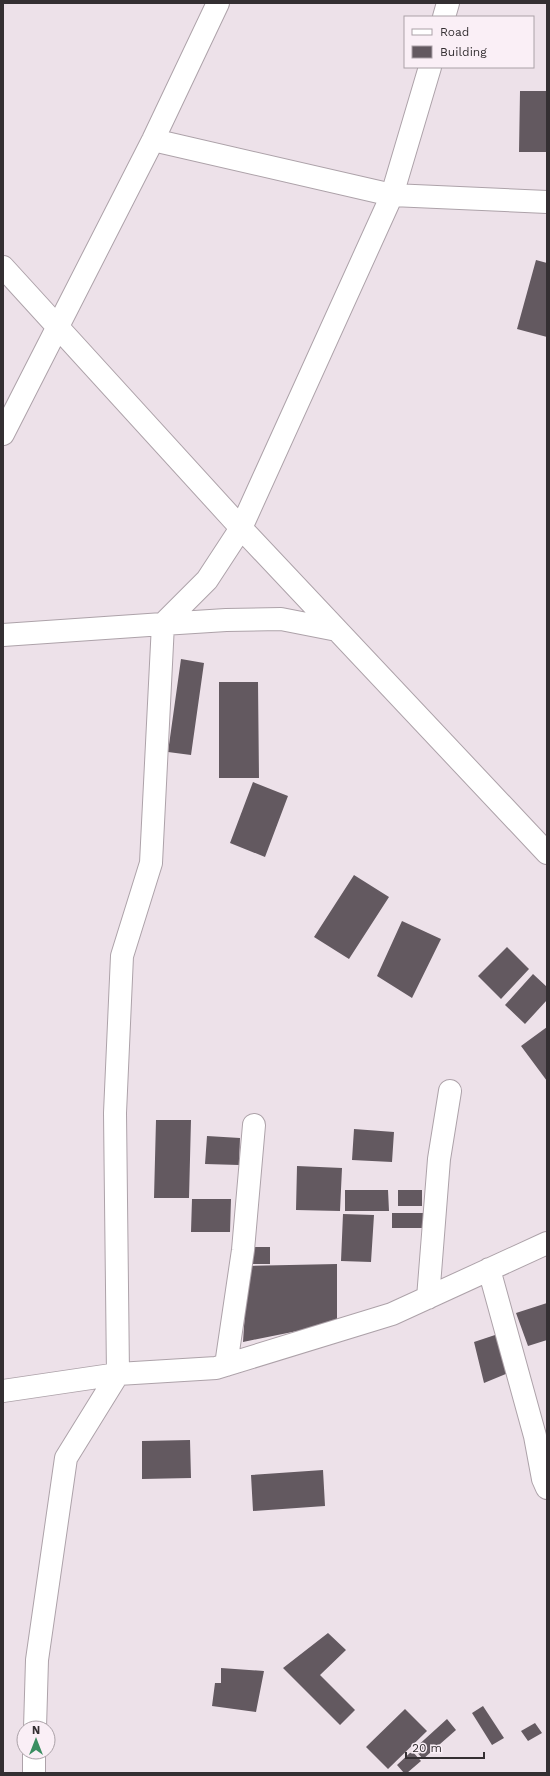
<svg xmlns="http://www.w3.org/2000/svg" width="550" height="1776" font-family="'Work Sans',sans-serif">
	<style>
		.building { fill: #635960 }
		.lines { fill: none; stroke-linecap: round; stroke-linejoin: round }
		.minor-casing { stroke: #ada2a9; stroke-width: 24 }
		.minor { stroke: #fff; stroke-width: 22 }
	</style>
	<rect width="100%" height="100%" fill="#ede1e9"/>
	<path class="building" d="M520,91H547V152H519Z
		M536,260L547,263V337L517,329Z
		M181,659L204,663L191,755L168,752Z
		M219,682H258L259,778H219Z
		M253,782L288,796L265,857L230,843Z
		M354,875L389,897L349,959L314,937Z
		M402,921L441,939L412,998L377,976Z
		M507,947L529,969L501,999L478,976Z
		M533,974L547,987V1000L525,1024L505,1005Z
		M547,1027V1081L521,1046Z
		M156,1120H191L189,1198H154Z
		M354,1129L394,1132L392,1162L352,1160Z
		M207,1136L240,1138L239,1165L205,1164Z
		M297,1166L342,1168L340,1211L296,1210Z
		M345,1190H388L389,1211H345Z
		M398,1190H422V1206H398Z
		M192,1199H231L230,1232H191Z
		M392,1213H425L424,1228H392Z
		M343,1214L374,1215L371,1262L341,1261Z
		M252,1247H270V1264H252Z
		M337,1264V1323L243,1342L248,1266Z
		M547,1303V1340L528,1346L516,1313Z
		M504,1332L513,1371L484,1383L474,1342Z
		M190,1440L191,1478L142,1479V1441Z
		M323,1470L325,1506L253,1511L251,1475Z
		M328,1633L346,1650L320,1675L355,1710L340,1725L283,1668Z
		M221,1668L264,1671L256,1712L212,1706L215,1683H221Z
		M483,1706L504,1738L492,1745L472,1713Z
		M405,1709L427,1731L388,1769L366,1747Z
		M447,1719L456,1730L423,1759L414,1749Z
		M535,1723L542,1733L528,1741L521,1731Z
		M412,1751L421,1761L407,1773H404L397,1765Z"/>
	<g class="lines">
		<g class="minor-casing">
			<path id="minor" d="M444,17L448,3
				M153,140L392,195L547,202
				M3,267L241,528L547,853
				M3,434L153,140L218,3
				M3,635L163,624L207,580L241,528L392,195L430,67
				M489,1269L535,1436L543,1479L547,1488
				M428,1298L439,1159L450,1091
				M226,1365L243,1250L254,1125
				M3,1391L118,1374L216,1368L392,1314L547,1243
				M35,1728L37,1660L66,1458L118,1374L115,1113L122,956L151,863L163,624L226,620L281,619L337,630
				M34,1773V1752"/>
		</g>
		<use href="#minor" class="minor"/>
	</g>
	<rect width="550" height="1776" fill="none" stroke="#342f32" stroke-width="8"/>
	<rect x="404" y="16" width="130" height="52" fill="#faeff6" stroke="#aba2a8"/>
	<rect x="412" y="29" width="20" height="6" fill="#ffffff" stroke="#aba2a8"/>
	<text x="440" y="36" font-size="12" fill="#342f32">Road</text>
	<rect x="412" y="46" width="20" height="12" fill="#635960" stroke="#aba2a8"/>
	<text x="440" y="56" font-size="12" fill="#342f32">Building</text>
	<g transform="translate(36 1740)"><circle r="19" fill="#faeff6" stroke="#aba2a8"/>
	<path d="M0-3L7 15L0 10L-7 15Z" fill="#3a8e61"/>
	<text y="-6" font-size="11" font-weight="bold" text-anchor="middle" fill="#342f32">N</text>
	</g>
	<path d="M406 1752v6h78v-6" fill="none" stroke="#342f32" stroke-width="2"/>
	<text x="412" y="1752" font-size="12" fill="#342f32" stroke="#faeff6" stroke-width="3" paint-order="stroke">20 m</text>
</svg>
